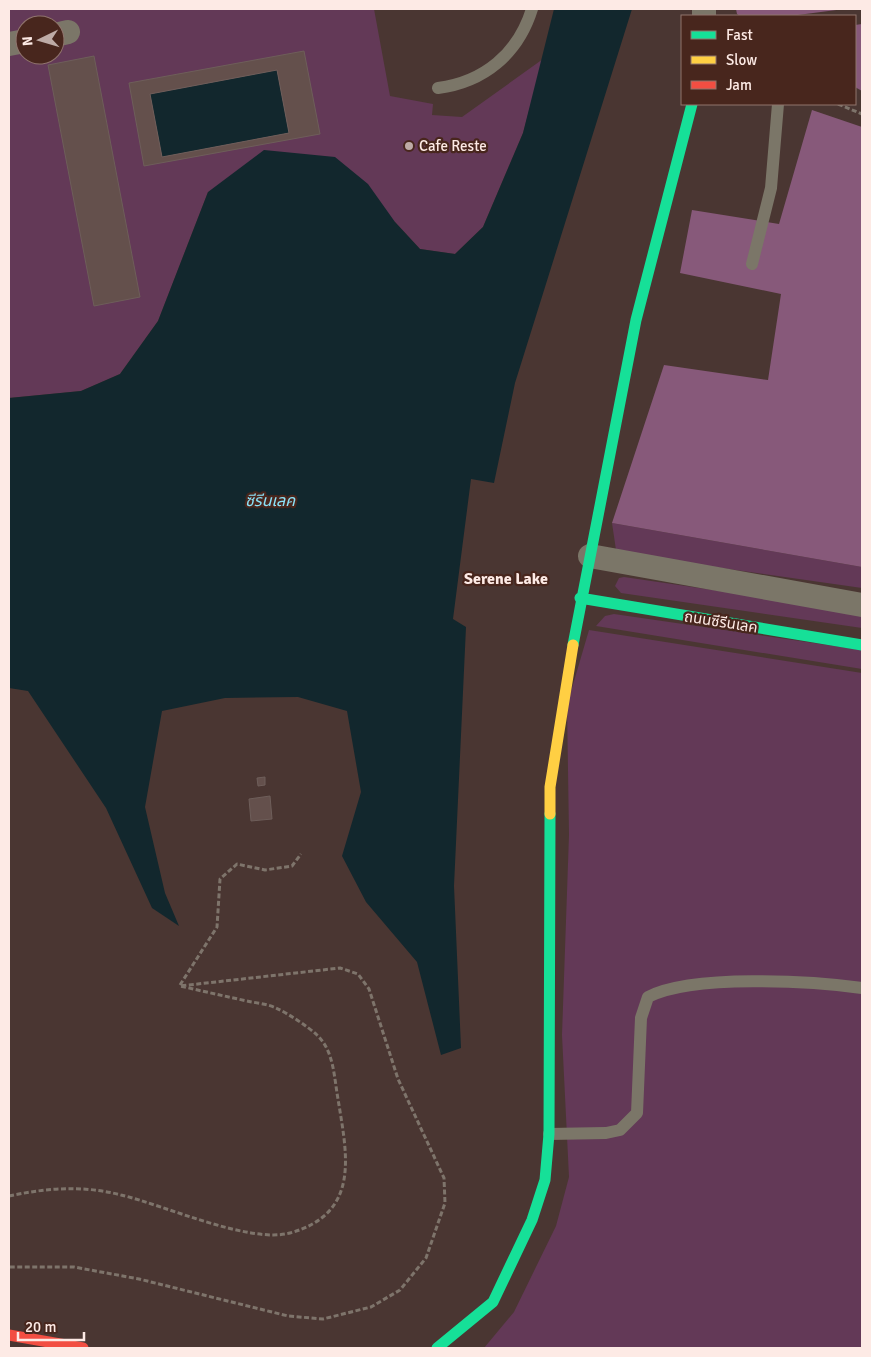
<svg xmlns="http://www.w3.org/2000/svg" width="871" height="1357" font-family="Signika,'Noto Sans Thai',sans-serif">
	<style>
		.green { fill: #633957; fill-rule: evenodd }
		.forest { fill: #87597a }
		.water { fill: #12272d }
		.building { fill: #64504c; stroke: #6e5e5a; fill-rule: evenodd }
		.lines { fill: none; stroke-linecap: round; stroke-linejoin: round }
		.path { stroke: #7e746b; stroke-width: 3; stroke-dasharray: 5 2.5; stroke-linecap: butt }
		.lane { stroke: #7b7668; stroke-width: 12 }
		.street { stroke: #7b7668; stroke-width: 24 }
		.fast { stroke: #16e098; stroke-width: 11 }
		.slow { stroke: #ffcf43; stroke-width: 11 }
		.jam { stroke: #f24e42; stroke-width: 11 }
		.poi-dot { fill: #beaba6; stroke: #48261d; stroke-width: 2 }
		.labels { text-anchor: middle; stroke-width: 4.5; stroke-linejoin: round; paint-order: stroke }
		.poi-label { font-size: 15px; fill: #fdeae5; stroke: #48261d; text-anchor: start }
		.street-label { font-size: 15px; fill: #fdeae5; stroke: #48261d }
		.water-label { font-size: 16px; font-style: italic; fill: #8ae2f8; stroke: #48261d }
		.neighbourhood-label { font-size: 16px; font-weight: bold; fill: #fdeae5; stroke: #48261d }
	</style>
	<rect width="100%" height="100%" fill="#4a3632"/>
	<path class="green" d="M9,9H374L390,96L433,104L432,115L462,117L543,59L523,133L483,227L455,254L420,249L395,222L208,192L158,321L120,374L81,391L9,398ZM25,25H55V55H25Z
		M612,523L862,567V588L622,554L616,550Z
		M624,577L862,612V628L621,593L615,586L619,578Z
		M614,614L862,650V669L596,626L605,616Z
		M589,630L862,673V1348H484L514,1312L556,1226L569,1177L562,1035L569,835L567,705Z"/>
	<path class="forest" d="M736,9H844L790,16H740L737,14Z
		M862,24V91L855,87V25Z
		M812,110L862,127V567L612,523L664,365L768,380L781,294L680,273L692,210L779,224Z"/>
	<path class="water" d="M554,9H632L515,383L494,483L471,479L453,619L466,627L454,886L461,1048L441,1055L417,962L366,902L342,856L361,792L347,711L298,697L225,698L162,711L145,807L165,893L179,926L152,908L106,808L28,691L9,688V398L81,391L120,374L158,321L208,192L264,150L335,157L368,184L395,222L420,249L455,254L483,227L523,133Z
		M277,70L289,133L162,157L150,94Z"/>
	<path class="building" d="M304,51L320,134L144,166L129,83ZM277,70L289,133L162,157L150,94Z
		M94,56L140,297L94,306L48,65Z
		M265,777V785L258,786L257,778Z
		M270,796L272,819L251,821L249,799Z"/>
	<g class="lines">
		<path class="path" d="M838,104L862,114
			M180,985L217,927L220,879L237,864L265,870L292,866L301,854
			M9,1196C47,1188 83,1185 121,1195C164,1205 249,1244 290,1233C361,1213 347,1155 338,1099C334,1077 334,1051 317,1035C307,1026 289,1014 276,1008C268,1004 256,1003 247,1001C224,996 202,991 180,986L340,968L358,974L369,989L398,1079L444,1178L445,1203L426,1258L400,1290L371,1307L323,1319L288,1316L139,1279L74,1267H9"/>
		<path class="lane" d="M438,88C484,82 518,54 532,9
			M752,264L771,188L778,104
			M549,1134L606,1133L620,1130L637,1113L641,1018L648,997C692,974 812,981 862,988"/>
		<path class="street" d="M704,16V9
			M55,35L68,32
			M9,44L25,41
			M590,556L862,605"/>
		<path class="fast" d="M580,598L862,645
			M573,645L636,320L692,104
			M437,1348L493,1302L532,1220L545,1180L549,1134L550,814"/>
		<path class="slow" d="M550,814V787L573,645"/>
		<path class="jam" d="M9,1335L83,1348"/>
	</g>
	<circle class="poi-dot" cx="409" cy="146" r="5"/>
	<g class="labels">
		<g class="poi-label">
			<text x="419" y="151">Cafe Reste</text>
		</g>
		<g class="street-label">
			<text transform="translate(721 622) rotate(9)" y="5">ถนนซีรีนเลค</text>
		</g>
		<g class="water-label">
			<text x="270" y="506">ซีรีนเลค</text>
		</g>
		<g class="neighbourhood-label">
			<text x="506" y="584">Serene Lake</text>
		</g>
	</g>
	<rect width="871" height="1357" fill="none" stroke="#fdeae5" stroke-width="20"/>
	<rect x="681" y="15" width="175" height="90" fill="#48261d" stroke="#90746d"/>
	<rect x="691" y="31" width="25" height="8" fill="#16e098" stroke="#90746d"/>
	<text x="726" y="40" font-size="15" fill="#fdeae5">Fast</text>
	<rect x="691" y="56" width="25" height="8" fill="#ffcf43" stroke="#90746d"/>
	<text x="726" y="65" font-size="15" fill="#fdeae5">Slow</text>
	<rect x="691" y="81" width="25" height="8" fill="#f24e42" stroke="#90746d"/>
	<text x="726" y="90" font-size="15" fill="#fdeae5">Jam</text>
	<g transform="translate(40 40) rotate(265)"><circle r="24" fill="#48261d" stroke="#90746d"/>
	<path d="M0-4L9 19L0 12L-9 19Z" fill="#beaba6"/>
	<text y="-8" font-size="14" font-weight="bold" text-anchor="middle" fill="#fdeae5">N</text>
	</g>
	<path d="M18 1332v8h66v-8" fill="none" stroke="#fdeae5" stroke-width="2.5"/>
	<text x="25" y="1332" font-size="15" fill="#fdeae5" stroke="#48261d" stroke-width="4" paint-order="stroke">20 m</text>
</svg>
